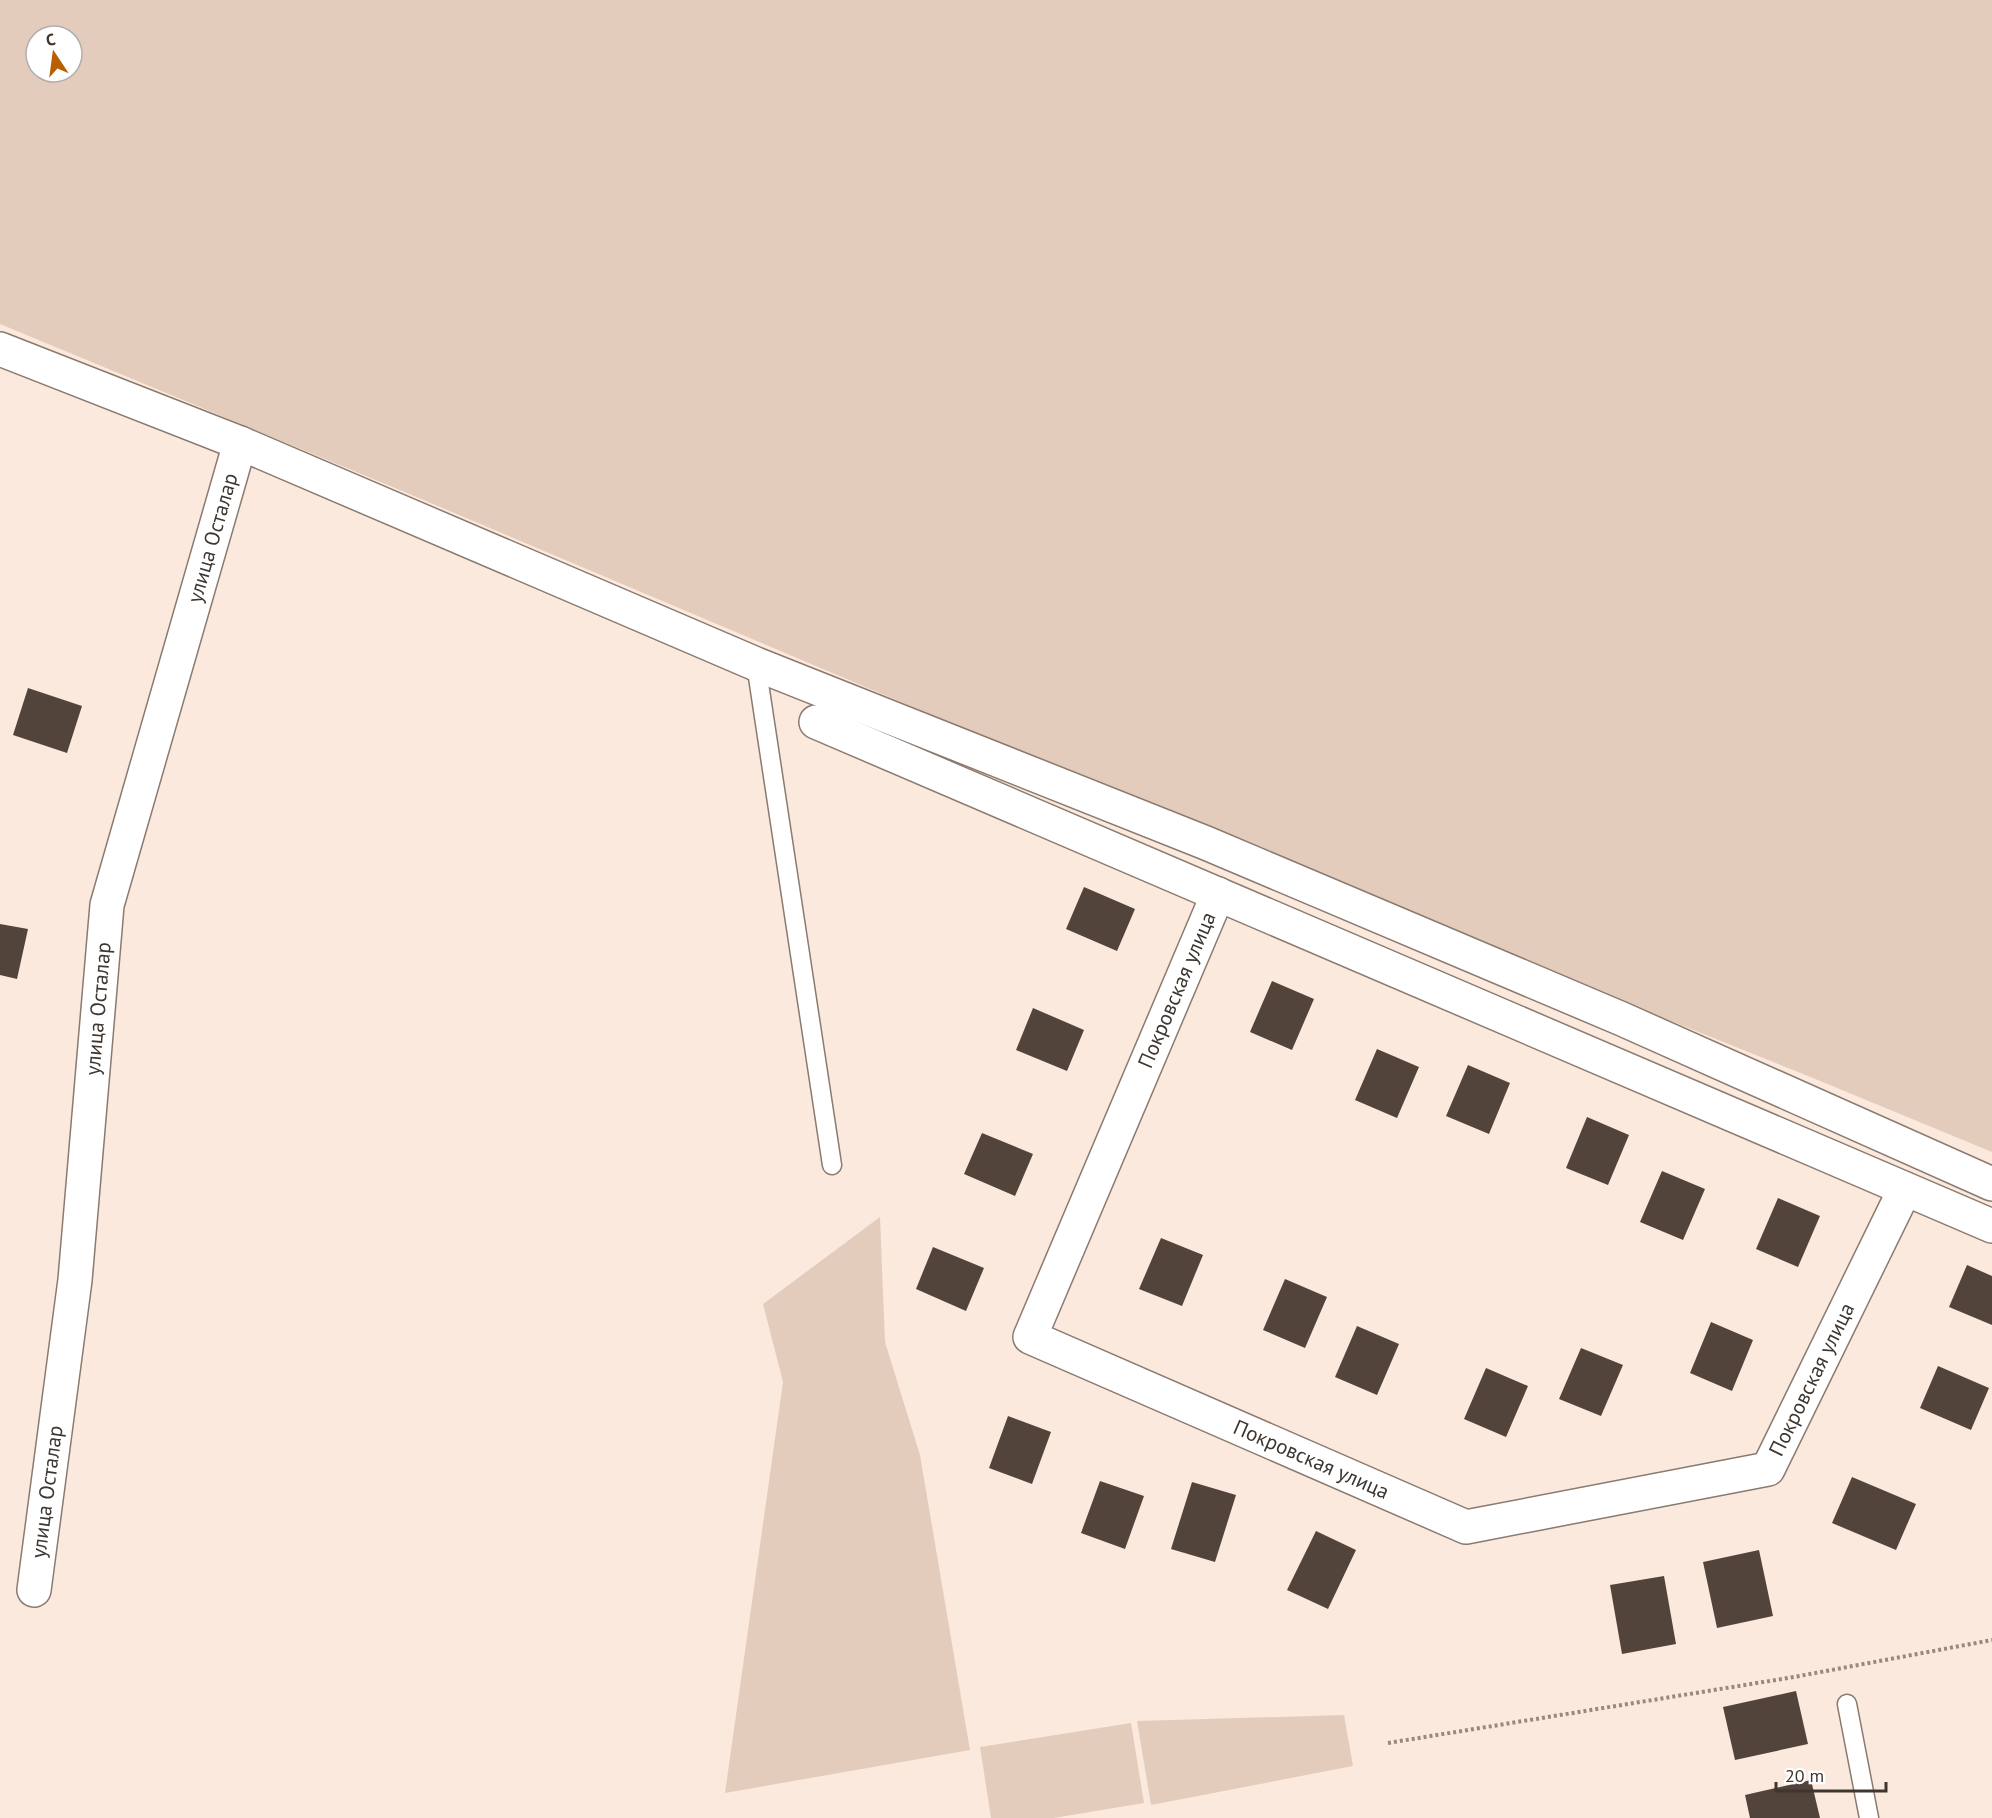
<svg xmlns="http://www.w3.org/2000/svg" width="1992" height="1818" font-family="'PT Sans',sans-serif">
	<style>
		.green { fill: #e4ccbd; fill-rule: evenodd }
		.building { fill: #53443b }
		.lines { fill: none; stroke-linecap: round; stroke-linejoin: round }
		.lane-casing { stroke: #8a7a6f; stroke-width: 21 }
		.street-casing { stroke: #8a7a6f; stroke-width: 36 }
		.path { stroke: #968981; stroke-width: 4; stroke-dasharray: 3 3; stroke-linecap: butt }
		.lane { stroke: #fff; stroke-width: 18 }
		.street { stroke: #fff; stroke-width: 33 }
		.labels { text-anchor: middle; stroke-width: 6; stroke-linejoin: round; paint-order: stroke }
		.street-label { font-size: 21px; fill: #3d3631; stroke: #fff }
	</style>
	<rect width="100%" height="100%" fill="#fce9dd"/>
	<path class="green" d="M0,0H1992V1152L1808,1076L1367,899L407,493L0,324ZM36,36H72V72H36Z
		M880,1217L885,1342L920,1455L970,1750L725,1793L783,1382L763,1304Z
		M1344,1715L1353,1766L1151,1805L1137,1721Z
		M1131,1723L1144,1803L1054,1818H991L980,1747Z"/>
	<path class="building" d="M28,688L82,706L67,753L13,735Z
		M1084,887L1135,909L1117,951L1066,929Z
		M0,924L28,929L17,979L0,975Z
		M1272,981L1314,999L1292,1050L1250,1032Z
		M1033,1008L1084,1030L1067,1071L1016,1050Z
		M1377,1049L1419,1067L1397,1118L1355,1100Z
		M1468,1065L1510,1083L1489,1134L1446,1116Z
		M1587,1117L1629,1135L1608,1185L1566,1168Z
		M982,1133L1033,1154L1015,1196L964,1174Z
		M1662,1171L1705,1189L1683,1240L1640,1222Z
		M1778,1198L1820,1216L1798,1267L1756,1249Z
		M1161,1238L1203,1255L1182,1306L1139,1289Z
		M933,1247L984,1268L966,1311L916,1289Z
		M1967,1265L1992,1276V1325L1949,1307Z
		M1285,1279L1327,1297L1305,1348L1263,1330Z
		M1711,1322L1753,1340L1732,1391L1690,1373Z
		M1357,1326L1399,1344L1377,1395L1335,1377Z
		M1581,1348L1623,1365L1601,1416L1559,1399Z
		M1938,1366L1989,1388L1971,1430L1920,1408Z
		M1486,1368L1528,1386L1506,1437L1464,1419Z
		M1008,1416L1051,1432L1032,1484L989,1468Z
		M1852,1477L1916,1504L1896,1550L1832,1523Z
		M1100,1481L1144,1496L1125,1549L1081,1533Z
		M1192,1482L1236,1495L1215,1562L1171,1549Z
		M1316,1531L1356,1550L1328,1609L1287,1590Z
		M1759,1550L1773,1616L1717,1628L1703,1562Z
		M1664,1576L1676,1644L1622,1654L1610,1585Z
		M1796,1691L1808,1744L1735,1760L1723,1707Z
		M1811,1780L1820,1818H1750L1745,1795Z"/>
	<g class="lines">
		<g class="lane-casing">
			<path id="lane" d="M756,664L832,1165
				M1847,1704L1869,1818"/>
		</g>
		<g class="street-casing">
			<g id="street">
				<path d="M0,349L240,443L756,664L1206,843L1622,1019L1992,1184"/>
				<path d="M816,722L1992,1226"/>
				<path id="s1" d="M1218,894L1030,1337L1466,1527L1768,1469L1905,1189"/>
				<path id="s2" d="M34,1590L75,1280L107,905L240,443"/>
			</g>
		</g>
		<path class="path" d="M1388,1743L1794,1677L1992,1640"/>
		<use href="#lane" class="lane"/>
		<use href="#street" class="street"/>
	</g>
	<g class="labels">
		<g class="street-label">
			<text dy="7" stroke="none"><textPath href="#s2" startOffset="1071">улица Осталар</textPath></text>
			<text transform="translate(1177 990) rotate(-67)" y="7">Покровская улица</text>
			<text dy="7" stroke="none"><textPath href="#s2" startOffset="585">улица Осталар</textPath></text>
			<text dy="7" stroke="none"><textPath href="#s1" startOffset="1364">Покровская улица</textPath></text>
			<text dy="7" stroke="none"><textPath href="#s1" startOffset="788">Покровская улица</textPath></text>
			<text dy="7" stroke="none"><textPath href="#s2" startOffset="99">улица Осталар</textPath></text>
		</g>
	</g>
	<g transform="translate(54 54) rotate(347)"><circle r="28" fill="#ffffff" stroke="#b1afad" stroke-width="1.5"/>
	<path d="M0-4.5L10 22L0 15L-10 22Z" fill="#b95f00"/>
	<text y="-9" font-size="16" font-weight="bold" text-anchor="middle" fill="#3d3631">С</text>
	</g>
	<path d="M1776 1782v9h110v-9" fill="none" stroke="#3d3631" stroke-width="3"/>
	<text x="1785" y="1782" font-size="18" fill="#3d3631" stroke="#ffffff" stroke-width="4.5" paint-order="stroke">20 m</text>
</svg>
